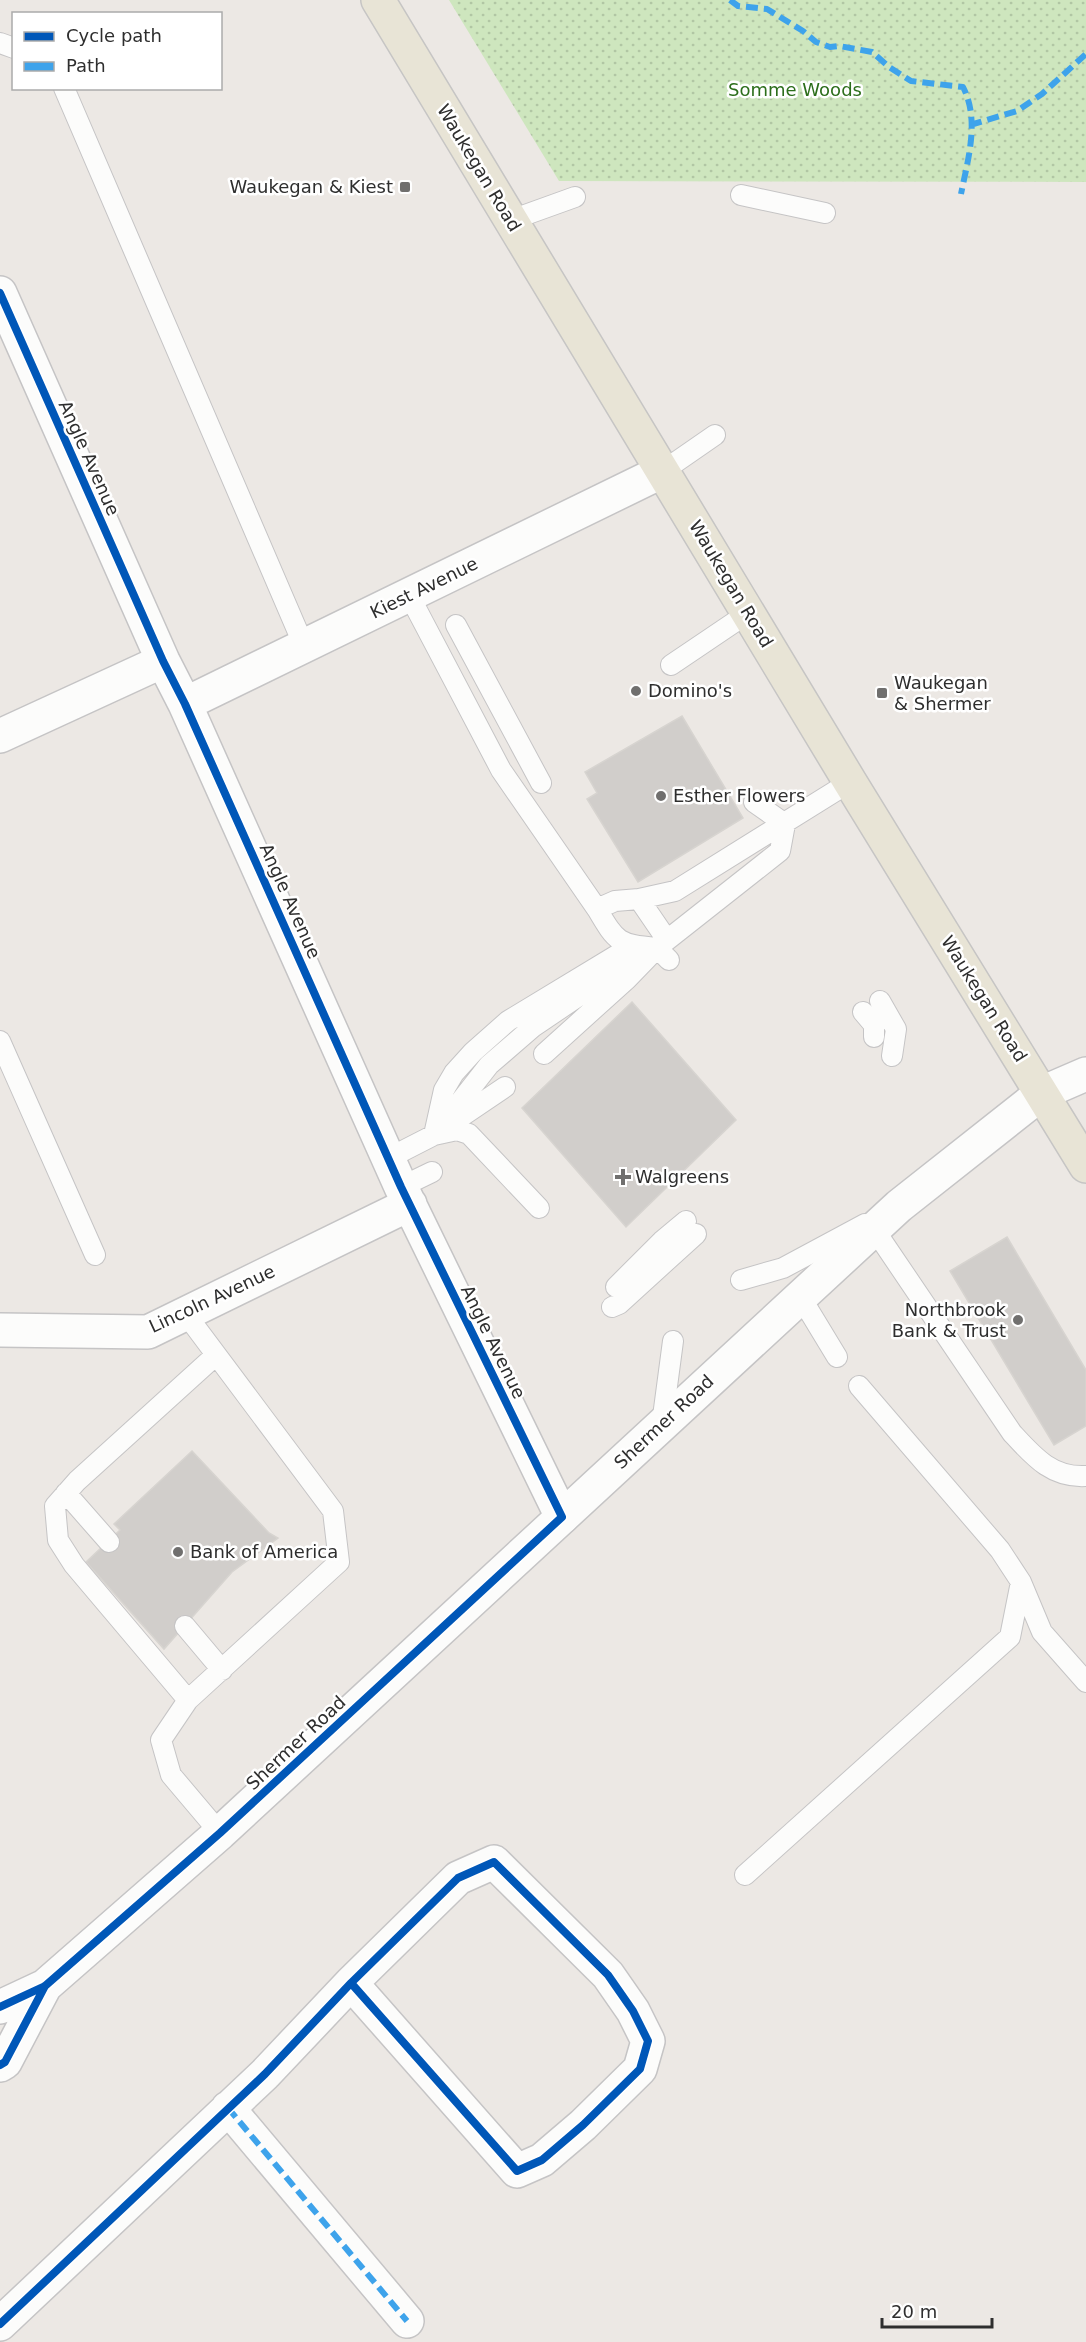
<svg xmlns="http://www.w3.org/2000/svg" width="1086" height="2342" font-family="'DejaVu Sans',sans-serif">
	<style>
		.green { fill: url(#green-dots) }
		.building { fill: #d1cecb; stroke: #d7d4d0; stroke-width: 1.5 }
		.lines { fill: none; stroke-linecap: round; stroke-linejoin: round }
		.lane-casing { stroke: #c5c4c5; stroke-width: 22 }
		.street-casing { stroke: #c5c4c5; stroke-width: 36 }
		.secondary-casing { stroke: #c5c4c5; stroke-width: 36 }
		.primary-casing { stroke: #c6c5c4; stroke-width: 36 }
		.lane { stroke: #fcfcfb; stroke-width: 20 }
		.street { stroke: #fcfcfb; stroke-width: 33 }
		.secondary { stroke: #fcfcfb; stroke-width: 33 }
		.primary { stroke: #e8e4d6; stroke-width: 33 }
		.quiet { stroke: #3ea3eb; stroke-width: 6; stroke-dasharray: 12 6; stroke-linecap: butt }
		.cycleway-casing { stroke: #fff; stroke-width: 11 }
		.cycleway { stroke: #0057b8; stroke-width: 8 }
		.poi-dot { fill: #706f6e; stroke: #fff; stroke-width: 2 }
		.labels { text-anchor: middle; stroke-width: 5; stroke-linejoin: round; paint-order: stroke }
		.park-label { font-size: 18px; fill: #2c6e1b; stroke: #fff }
		.street-label { font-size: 18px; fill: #2e2e2e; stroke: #fff }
		.poi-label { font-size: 18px; fill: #2e2e2e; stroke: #fff; text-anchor: start }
	</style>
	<defs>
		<pattern id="green-dots" width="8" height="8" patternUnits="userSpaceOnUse" patternTransform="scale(1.5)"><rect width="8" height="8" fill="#cee6be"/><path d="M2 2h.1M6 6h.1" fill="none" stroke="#b1c6a4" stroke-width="1.8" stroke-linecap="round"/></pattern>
	</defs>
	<rect width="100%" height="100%" fill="#ece8e4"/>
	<path class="green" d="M449,0H1086V182L559,181Z"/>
	<path class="building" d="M682,716L743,818L638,882L587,799L597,793L585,772Z
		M632,1002L736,1120L626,1227L522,1108Z
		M1007,1237L1086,1370V1426L1054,1445L950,1271Z
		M192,1451L269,1533L278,1538L232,1572L164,1649L86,1562L120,1530L114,1524Z"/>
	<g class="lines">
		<g class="lane-casing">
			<path id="lane" d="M0,43L14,48
				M64,88L304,646
				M741,195L825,213
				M511,220L575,197
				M663,471L715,435
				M409,595L501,770L597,909C617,943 618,944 657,948L669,960
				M456,625L541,783
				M671,665L748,613
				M754,802L785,824
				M639,899L667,940
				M597,909L615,901L639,899L675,891L850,782
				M880,1001L896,1029L892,1056
				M863,1012L874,1025V1037
				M0,1041L95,1255
				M544,1054L627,979L657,948L780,851L785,824
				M449,1125L505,1087
				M438,1130L489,1065L533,1027L623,966
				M434,1135L457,1130L469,1134L539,1208
				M389,1158L434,1135L444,1090L454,1073L473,1052L508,1021L617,955L643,950
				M401,1187L432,1172
				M874,1229L1012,1433C1034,1457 1052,1478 1086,1476
				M741,1280L783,1268L865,1224
				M616,1287L662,1241L686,1221
				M800,1296L837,1357
				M612,1307L619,1304L696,1234
				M185,1313L333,1511L339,1562L188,1700L161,1740L171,1775L220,1833
				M859,1386L1000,1550L1021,1582L1042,1632L1086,1682
				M662,1424L673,1341
				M66,1493L109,1542
				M185,1626L222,1670
				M188,1700L74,1565L58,1540L55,1506L77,1481L216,1355
				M745,1875L1010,1637L1021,1582"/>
		</g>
		<g class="street-casing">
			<path id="street" d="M0,293L163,661L185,704L401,1187L562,1517
				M185,704L663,471
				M0,736L163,661
				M0,1330L148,1332L410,1204
				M228,2108L407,2321
				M0,2324L265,2074L351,1983L458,1878L494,1862L608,1975L633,2011L648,2041L640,2069L583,2125L542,2160L517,2171L351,1983"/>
		</g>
		<g class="secondary-casing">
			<path id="secondary" d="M0,2007L45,1986L220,1833L899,1206L1042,1093L1086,1074
				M0,2065L5,2062L45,1986"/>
		</g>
		<g class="primary-casing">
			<path id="primary" d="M378,0L850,782L1086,1166"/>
		</g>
		<use href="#lane" class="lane"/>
		<use href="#street" class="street"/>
		<use href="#secondary" class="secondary"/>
		<use href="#primary" class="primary"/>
		<path class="quiet" d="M730,0L738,6L767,9L803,31L816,42L830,47L839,46L872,52L889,67L911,81L963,87C980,120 968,159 961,194
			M970,125L1017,111L1042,94L1086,54
			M228,2108L407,2321"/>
		<g class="cycleway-casing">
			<path id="cycleway" d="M0,293L163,661L185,704L401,1187L562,1517L220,1833L45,1986L0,2007
				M0,2065L5,2062L45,1986
				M0,2324L265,2074L351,1983L458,1878L494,1862L608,1975L633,2011L648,2041L640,2069L583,2125L542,2160L517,2171L351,1983"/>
		</g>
		<use href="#cycleway" class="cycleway"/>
	</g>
	<g class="poi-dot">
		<rect x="399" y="181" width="12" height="12" rx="3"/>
		<circle cx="636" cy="691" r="6"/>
		<rect x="876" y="687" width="12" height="12" rx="3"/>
		<circle cx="661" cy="796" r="6"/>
		<path d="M620 1168h6v6h6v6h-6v6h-6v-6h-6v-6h6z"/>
		<circle cx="1018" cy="1320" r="6"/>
		<circle cx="178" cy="1552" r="6"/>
	</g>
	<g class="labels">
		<g class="park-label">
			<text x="795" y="96">Somme Woods</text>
		</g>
		<g class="street-label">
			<text transform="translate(479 168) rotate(59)" y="6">Waukegan Road</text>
			<text transform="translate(89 458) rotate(66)" y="6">Angle Avenue</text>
			<text transform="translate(731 584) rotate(59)" y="6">Waukegan Road</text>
			<text transform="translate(424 588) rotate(-26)" y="6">Kiest Avenue</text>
			<text transform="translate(290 901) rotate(66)" y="6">Angle Avenue</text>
			<text transform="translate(984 999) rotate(58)" y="6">Waukegan Road</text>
			<text transform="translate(212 1299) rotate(-25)" y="6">Lincoln Avenue</text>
			<text transform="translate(493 1342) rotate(64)" y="6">Angle Avenue</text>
			<text transform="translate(664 1422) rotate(-43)" y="6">Shermer Road</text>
			<text transform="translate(296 1743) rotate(-43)" y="6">Shermer Road</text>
		</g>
		<g class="poi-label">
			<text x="393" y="193" text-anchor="end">Waukegan &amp; Kiest</text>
			<text x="894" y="689">Waukegan<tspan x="894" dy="21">&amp; Shermer</tspan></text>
			<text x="648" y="697">Domino's</text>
			<text x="673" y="802">Esther Flowers</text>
			<text x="635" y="1183">Walgreens</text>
			<text x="1006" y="1316" text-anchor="end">Northbrook<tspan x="1006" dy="21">Bank &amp; Trust</tspan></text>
			<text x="190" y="1558">Bank of America</text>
		</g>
	</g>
	<rect x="12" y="12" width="210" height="78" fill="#ffffff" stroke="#ababab" stroke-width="1.5"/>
	<rect x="24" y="32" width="30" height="9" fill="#0057b8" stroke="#ababab" stroke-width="1.5"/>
	<text x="66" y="42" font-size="18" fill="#2e2e2e">Cycle path</text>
	<rect x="24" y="62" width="30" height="9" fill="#3ea3eb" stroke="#ababab" stroke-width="1.5"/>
	<text x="66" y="72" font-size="18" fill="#2e2e2e">Path</text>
	<path d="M882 2318v9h110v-9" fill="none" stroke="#2e2e2e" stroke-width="3"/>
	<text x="891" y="2318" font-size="18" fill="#2e2e2e" stroke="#ffffff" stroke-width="4.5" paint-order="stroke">20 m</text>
</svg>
